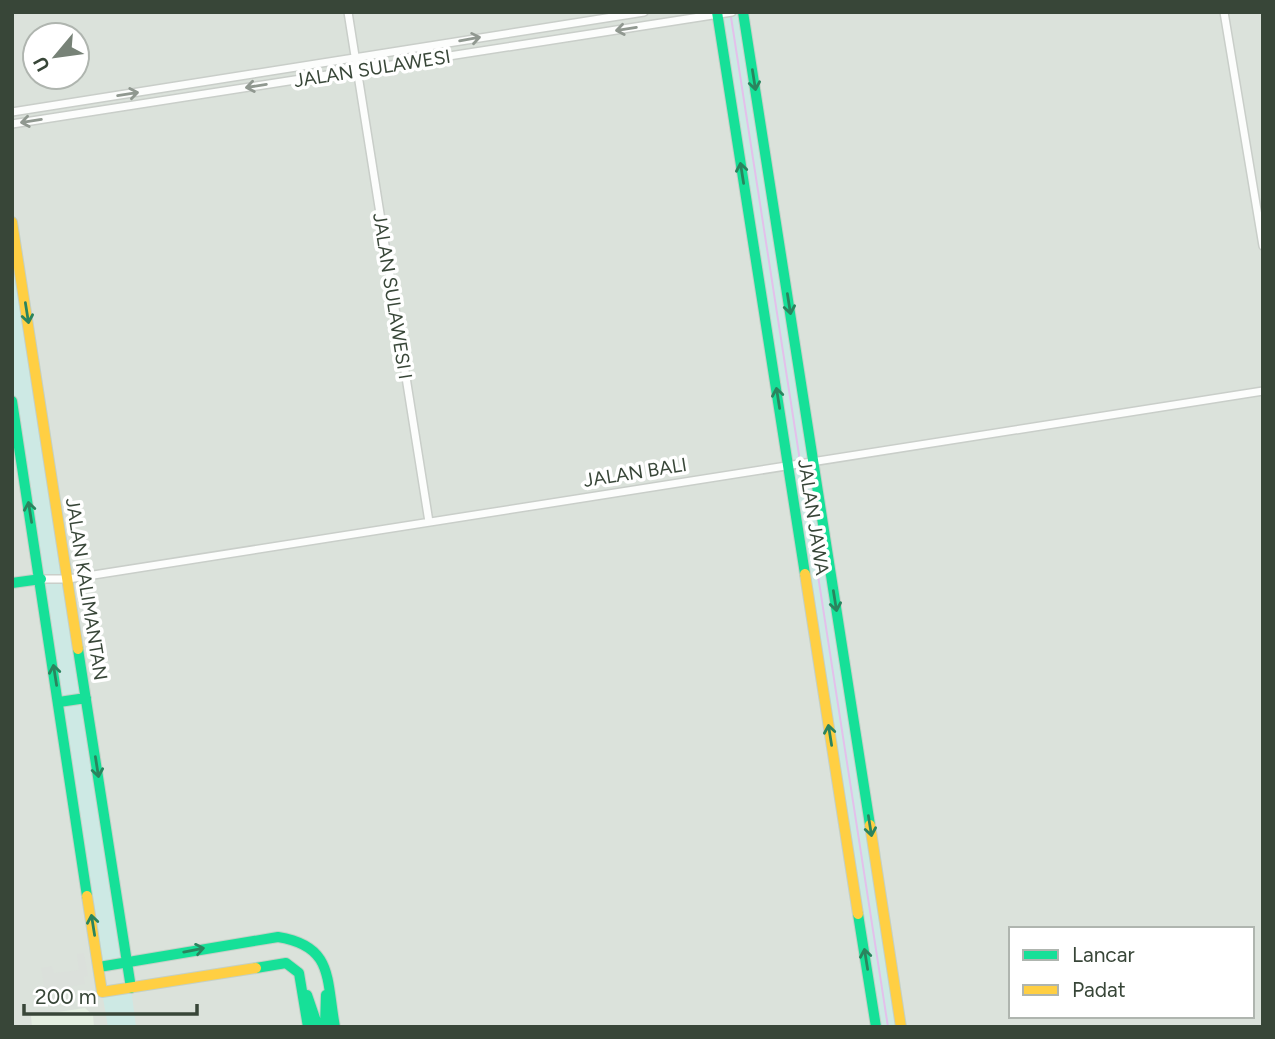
<svg xmlns="http://www.w3.org/2000/svg" width="1275" height="1039" font-family="Figtree,sans-serif">
	<style>
		.industrial { fill: #dbe2db; fill-rule: evenodd }
		.medical { fill: #e4efe1 }
		.green { fill: #cde9e4 }
		.parking { fill: #dbe0db }
		.lines { fill: none; stroke-linecap: round; stroke-linejoin: round }
		.stream { stroke: #e3c0eb; stroke-width: 2 }
		.street-casing { stroke: #c9cec9; stroke-width: 10 }
		.fast-casing { stroke: #c4d0c6; stroke-width: 12 }
		.slow-casing { stroke: #c4d0c6; stroke-width: 12 }
		.street { stroke: #fcfdfc; stroke-width: 7 }
		.fast { stroke: #16e098; stroke-width: 10 }
		.slow { stroke: #ffcf43; stroke-width: 10 }
		.oneway { stroke: #909890 }
		.oneway2 { stroke: #2a845e }
		.labels { text-anchor: middle; stroke-width: 7; stroke-linejoin: round; paint-order: stroke }
		.street-label { font-size: 19px; fill: #384638; stroke: #fff }
	</style>
	<rect width="100%" height="100%" fill="#ebf1ec"/>
	<path class="industrial" d="M12,12H1263V1027H12ZM35,35H77V77H35ZM1011,929H1252V1016H1011Z"/>
	<path class="medical" d="M85,1008L93,1015L94,1027H32L31,1016Z"/>
	<path class="green" d="M743,12L901,1027H876L717,14Z
		M12,222L127,963L99,967L12,398Z
		M131,988L136,1027H108L102,992Z"/>
	<path class="parking" d="M84,953L88,976L84,977L85,984L45,991L41,968L52,966L54,973L79,970L77,954Z"/>
	<g class="lines">
		<path class="stream" d="M731,17L800,461
			M801,466L888,1027"/>
		<g class="street-casing">
			<path id="street" d="M348,12L429,522
				M1224,12L1263,246
				M12,112L644,12
				M12,124L732,12
				M41,579H68L1263,391"/>
		</g>
		<g class="fast-casing">
			<path id="fast" d="M717,12L805,574
				M743,12L870,825
				M12,401L87,896
				M12,583L41,579
				M78,649L131,988
				M59,702L86,698
				M858,914L876,1027
				M99,967L278,937C334,946 326,979 335,1027
				M256,968L286,963L299,973L308,1027
				M307,995L318,1027
				M325,1027L326,995"/>
		</g>
		<g class="slow-casing">
			<path id="slow" d="M12,222L78,649
				M805,574L858,914
				M870,825L901,1027
				M87,896L102,992L256,968"/>
		</g>
		<use href="#street" class="street"/>
		<use href="#fast" class="fast"/>
		<use href="#slow" class="slow"/>
	</g>
	<defs><path id="oneway-shaft" d="M-6 0H5M1.5-3L5.5 0L1.5 3" fill="none" stroke-width="1.6" stroke-linecap="round" stroke-linejoin="round" transform="scale(1.75)"/></defs>
	<g class="oneway">
		<use href="#oneway-shaft" transform="translate(626 29) rotate(171)"/>
		<use href="#oneway-shaft" transform="translate(470 39) rotate(-10)"/>
		<use href="#oneway-shaft" transform="translate(256 86) rotate(171)"/>
		<use href="#oneway-shaft" transform="translate(128 94) rotate(-9)"/>
		<use href="#oneway-shaft" transform="translate(31 121) rotate(171)"/>
	</g>
	<g class="oneway2">
		<use href="#oneway-shaft" transform="translate(754 80) rotate(81)"/>
		<use href="#oneway-shaft" transform="translate(742 173) rotate(-99)"/>
		<use href="#oneway-shaft" transform="translate(789 304) rotate(81)"/>
		<use href="#oneway-shaft" transform="translate(27 313) rotate(81)"/>
		<use href="#oneway-shaft" transform="translate(778 398) rotate(-99)"/>
		<use href="#oneway-shaft" transform="translate(30 512) rotate(-99)"/>
		<use href="#oneway-shaft" transform="translate(835 601) rotate(81)"/>
		<use href="#oneway-shaft" transform="translate(55 675) rotate(-99)"/>
		<use href="#oneway-shaft" transform="translate(830 735) rotate(-99)"/>
		<use href="#oneway-shaft" transform="translate(97 767) rotate(81)"/>
		<use href="#oneway-shaft" transform="translate(870 826) rotate(81)"/>
		<use href="#oneway-shaft" transform="translate(93 925) rotate(-99)"/>
		<use href="#oneway-shaft" transform="translate(194 950) rotate(-11)"/>
		<use href="#oneway-shaft" transform="translate(866 959) rotate(-99)"/>
	</g>
	<g class="labels">
		<g class="street-label">
			<text transform="translate(372 68) rotate(-9)" y="7">JALAN SULAWESI</text>
			<text transform="translate(393 296) rotate(81)" y="7">JALAN SULAWESI I</text>
			<text transform="translate(635 472) rotate(-9)" y="7">JALAN BALI</text>
			<text transform="translate(814 517) rotate(81)" y="7">JALAN JAWA</text>
			<text transform="translate(87 589) rotate(81)" y="7">JALAN KALIMANTAN</text>
		</g>
	</g>
	<rect width="1275" height="1039" fill="none" stroke="#384638" stroke-width="28"/>
	<rect x="1009" y="927" width="245" height="91" fill="#ffffff" stroke="#afb5af" stroke-width="2"/>
	<rect x="1023" y="950" width="35" height="10" fill="#16e098" stroke="#afb5af" stroke-width="2"/>
	<text x="1072" y="962" font-size="21" fill="#384638">Lancar</text>
	<rect x="1023" y="985" width="35" height="10" fill="#ffcf43" stroke="#afb5af" stroke-width="2"/>
	<text x="1072" y="997" font-size="21" fill="#384638">Padat</text>
	<g transform="translate(56 56) rotate(241)"><circle r="33" fill="#ffffff" stroke="#afb5af" stroke-width="2"/>
	<path d="M0-5L12 26L0 18L-12 26Z" fill="#778277"/>
	<text y="-10" font-size="19" font-weight="bold" text-anchor="middle" fill="#384638">U</text>
	</g>
	<path d="M24 1004v10h173v-10" fill="none" stroke="#384638" stroke-width="3.5"/>
	<text x="35" y="1004" font-size="21" fill="#384638" stroke="#ffffff" stroke-width="5" paint-order="stroke">200 m</text>
</svg>
